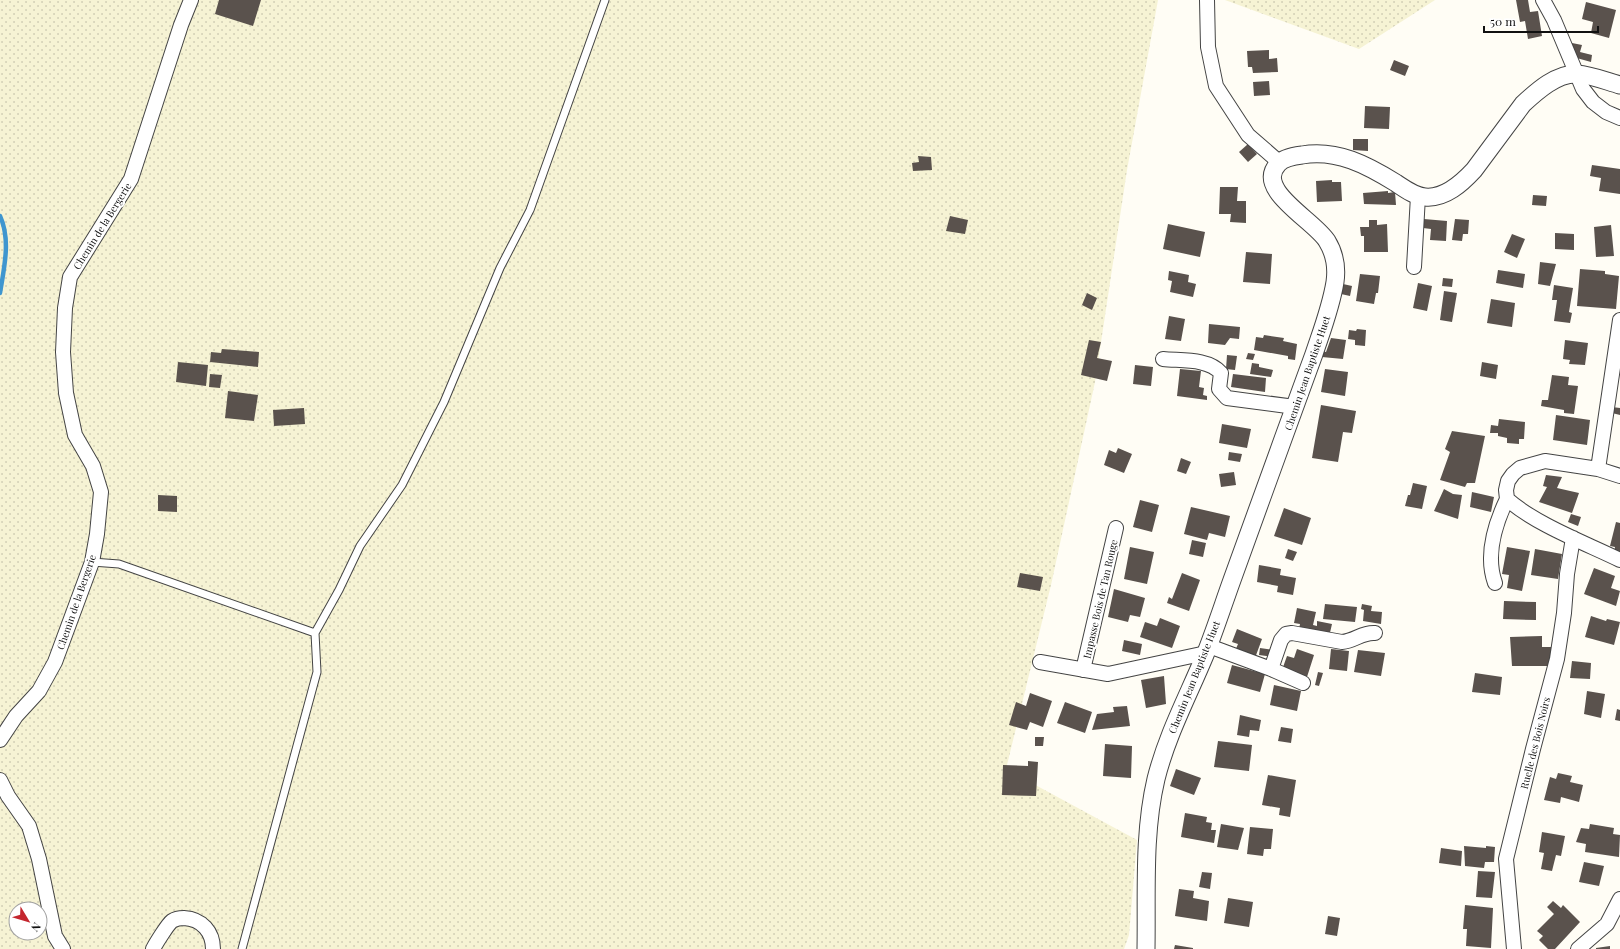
<svg xmlns="http://www.w3.org/2000/svg" width="1620" height="949" font-family="'Playfair Display',serif">
	<style>
		.farmland { fill: url(#farmland-dots); fill-rule: evenodd }
		.lines { fill: none; stroke-linecap: round; stroke-linejoin: round }
		.stream { stroke: #3f96cf; stroke-width: 4.5 }
		.building { fill: #5a524d }
		.service-casing { stroke: #444; stroke-width: 9 }
		.minor-casing { stroke: #444; stroke-width: 16 }
		.tertiary-casing { stroke: #444; stroke-width: 19 }
		.service { stroke: #fff; stroke-width: 7 }
		.minor { stroke: #fff; stroke-width: 14 }
		.tertiary { stroke: #fff; stroke-width: 17 }
		.labels { text-anchor: middle; stroke-width: 4; stroke-linejoin: round; paint-order: stroke }
		.street-label { font-size: 10px; fill: #111; stroke: #fff }
	</style>
	<defs>
		<pattern id="farmland-dots" width="8" height="8" patternUnits="userSpaceOnUse"><rect width="8" height="8" fill="#f6f3d4"/><path d="M2 2h.1M6 6h.1" fill="none" stroke="#d2cfb5" stroke-width="1.8" stroke-linecap="round"/></pattern>
	</defs>
	<rect width="100%" height="100%" fill="#fffdf5"/>
	<path class="farmland" d="M0,0H1158L1127,170L1095,382L1051,585L1006,769L1137,840L1129,935L1124,949H0ZM16,909H40V933H16Z
		M1225,0H1435L1359,49Z"/>
	<g class="lines">
		<path class="stream" d="M0,216C11,240 4,268 0,293"/>
	</g>
	<path class="building" d="M219,0H261L253,26L215,14Z
		M1516,0H1528L1530,12L1538,11L1542,36L1528,39L1525,21L1520,22Z
		M1586,2L1616,10L1609,38L1591,33L1593,22L1582,19Z
		M1572,43L1582,45L1580,52L1592,55L1591,62L1573,57L1570,51Z
		M1269,50V59L1277,58L1278,72L1253,73L1252,67H1248L1247,51Z
		M1394,60L1409,66L1405,76L1390,70Z
		M1269,81L1270,95L1254,96L1253,82Z
		M1365,106L1390,107L1389,129L1364,128Z
		M1353,139H1368V151L1353,150Z
		M1248,144L1257,154L1248,162L1239,152Z
		M918,156L931,157L932,170L913,171L912,163L919,162Z
		M1592,165L1620,169V194L1599,191L1601,178L1590,176Z
		M1332,180V182H1341L1342,201L1317,202L1316,181Z
		M1220,187H1238L1237,201H1246V223L1230,222L1231,214H1219Z
		M1388,191V193L1395,192L1396,205L1364,204L1363,193Z
		M1533,195L1547,196L1546,206L1532,205Z
		M950,216L968,220L965,234L946,231Z
		M1424,219L1447,221L1446,241L1430,240L1431,229L1423,228Z
		M1455,219L1469,220L1468,234H1463L1462,241L1452,240Z
		M1369,220H1377V225L1387,224L1388,252H1364V236H1361L1360,227H1369Z
		M1168,224L1205,232L1200,257L1163,249Z
		M1611,225L1614,256L1596,257L1594,227Z
		M1555,233L1574,234V250L1555,249Z
		M1512,234L1525,239L1517,258L1504,252Z
		M1246,252L1272,254L1270,284L1243,282Z
		M1540,262L1556,264L1550,286L1538,284Z
		M1580,269L1605,271V274L1619,276L1616,309L1577,306Z
		M1498,270L1525,274L1523,288L1496,283Z
		M1169,271L1189,275L1188,282L1196,284L1193,297L1170,292L1172,281L1168,280Z
		M1360,274L1380,276L1378,293H1376L1374,304L1356,301Z
		M1443,278L1453,279L1452,287L1442,286Z
		M1418,283L1432,286L1427,311L1413,308Z
		M1343,284L1352,286L1350,296L1341,294Z
		M1554,285L1573,288L1569,312L1572,313L1570,323L1554,321L1557,300H1552Z
		M1444,291L1457,293L1452,322L1440,320Z
		M1087,293L1097,298L1092,310L1082,305Z
		M1491,299L1515,303L1512,327L1487,323Z
		M1169,316L1185,319L1181,341L1165,339Z
		M1209,324L1240,327L1239,339L1230,338L1225,345L1208,343Z
		M1357,329L1366,330L1365,346L1355,345V340L1348,339L1349,330L1356,331Z
		M1264,335L1284,338L1283,341L1297,344L1295,360L1288,359V356L1254,350L1256,337L1263,338Z
		M1331,338L1346,340L1343,359L1322,357V351L1326,352Z
		M1089,340L1101,342L1097,358L1112,361L1107,381L1081,375Z
		M1565,340L1588,343L1585,365L1569,364L1570,360L1563,359Z
		M222,349L259,352L258,367L210,362L211,352L221,353Z
		M1248,353L1255,354L1253,360L1246,359Z
		M1227,355L1237,356L1235,370L1226,369Z
		M178,362L208,365L206,386L176,382Z
		M1482,362L1498,365L1496,379L1480,376Z
		M1252,363L1259,364V367L1273,370L1271,377L1250,374Z
		M1135,365L1153,367L1151,386L1133,384Z
		M1180,369L1201,371L1199,387L1204,388L1203,395L1207,396V400L1177,396Z
		M1325,369L1348,372L1345,396L1321,392Z
		M210,374L222,375L220,388L209,387Z
		M1233,374L1266,378L1265,392L1231,387Z
		M1552,375L1569,377L1568,385L1578,386L1574,414L1564,413V410L1541,406L1542,400H1548Z
		M228,391L258,395L254,421L225,418Z
		M1321,405L1356,411L1352,433L1343,432L1338,462L1312,458Z
		M1612,407L1620,408V415L1612,413Z
		M304,408L305,424L274,426L273,410Z
		M1556,415L1590,420L1587,445L1553,440Z
		M1499,419L1525,422L1524,439H1519V444L1507,443V438L1498,436V433H1490L1491,425L1498,426Z
		M1222,424L1251,429L1247,448L1219,443Z
		M1452,431L1485,436L1475,483H1467L1465,487L1440,480L1450,452L1445,449Z
		M1118,448L1132,454L1124,473L1104,465L1109,450L1116,453Z
		M1229,452L1242,454L1240,462L1228,460Z
		M1181,458L1191,462L1186,474L1177,471Z
		M1234,472L1236,485L1221,487L1219,474Z
		M1546,475L1562,477L1557,488L1579,493L1572,513L1539,502L1547,487L1543,486Z
		M1413,483L1427,486L1422,509L1405,506L1408,495H1410Z
		M1444,489L1453,494L1462,495L1458,519L1434,511Z
		M1472,492L1494,497L1491,512L1470,507Z
		M158,495L177,496V512L158,511Z
		M1140,500L1159,505L1152,532L1133,527Z
		M1191,507L1230,516L1225,537L1209,533L1207,540L1184,534Z
		M1284,508L1311,518L1302,545L1274,536Z
		M1571,514L1581,517L1578,526L1568,522Z
		M1616,522L1620,523V554L1614,552L1615,547L1610,546Z
		M1192,540L1206,543L1203,557L1189,554Z
		M1130,547L1154,552L1147,584L1124,579Z
		M1507,547L1530,551L1522,591L1507,588L1509,575L1502,574Z
		M1288,549L1297,552L1293,561L1285,558Z
		M1535,549L1562,554L1558,579L1531,575Z
		M1259,565L1281,569L1280,575L1296,578L1293,595L1277,592L1278,586L1257,582Z
		M1594,568L1615,576L1611,588L1620,591L1616,606L1584,594Z
		M1020,573L1043,577L1040,591L1017,587Z
		M1182,573L1200,580L1189,611L1167,603L1169,597L1172,599Z
		M1114,589L1145,598L1140,617L1130,615L1128,622L1108,617Z
		M1504,601L1536,602V620L1503,619Z
		M1325,604L1357,607L1355,622L1323,619Z
		M1362,604L1372,606L1371,611L1382,612L1381,624L1363,621L1364,610L1361,609Z
		M1297,608L1316,612L1313,625L1317,626V621L1332,624L1329,637L1299,629L1300,624L1294,623Z
		M1591,616L1606,621L1607,619L1620,622L1614,645L1585,637Z
		M1160,618L1180,626L1172,648L1140,637L1145,622L1157,626Z
		M1237,629L1262,639L1255,658L1235,651L1238,644L1232,642Z
		M1542,636V647H1552L1551,666H1512L1510,637Z
		M1124,640L1142,644L1140,655L1122,651Z
		M1260,648L1274,650L1273,657L1259,655Z
		M1297,649L1314,655L1307,677H1301L1282,670L1287,656L1294,658Z
		M1331,649L1349,651L1347,671L1329,669Z
		M1358,650L1385,653L1381,676L1354,672Z
		M1572,661L1591,663L1590,679L1570,678Z
		M1232,665L1265,674L1260,692L1227,683Z
		M1318,672L1323,673L1319,686L1315,685Z
		M1475,673L1502,677L1500,695L1472,692Z
		M1164,676L1166,704L1146,708L1141,680Z
		M1274,685L1301,691L1297,711L1270,705Z
		M1587,691L1605,694L1601,718L1584,714Z
		M1030,693L1052,701L1043,727L1030,722L1027,730L1009,725L1016,702L1026,706Z
		M1065,702L1092,712L1085,733L1057,723Z
		M1127,706L1130,726L1092,730L1097,714L1114,712L1113,707Z
		M1617,709L1620,710V721L1615,720Z
		M1240,715L1261,720L1259,731L1250,730L1249,737L1237,735Z
		M1281,727L1293,729L1291,743L1278,741Z
		M1035,737H1044L1043,746H1035Z
		M1218,741L1252,745L1249,771L1214,767Z
		M1105,744L1132,746L1131,778L1103,776Z
		M1028,761L1038,762L1036,796L1002,795L1003,765L1028,766Z
		M1176,769L1201,778L1194,795L1170,786Z
		M1558,773L1572,776L1570,782L1583,785L1579,802L1561,797L1560,803L1544,800L1550,777L1556,779Z
		M1268,775L1296,780L1290,817L1279,815L1280,808L1262,805Z
		M1185,813L1207,817L1206,822L1212,823L1211,830H1216L1214,843L1181,837Z
		M1221,824L1244,828L1238,850L1217,847Z
		M1590,824L1614,828L1613,834L1620,835L1619,857L1585,852L1586,844L1576,842L1581,828L1589,829Z
		M1250,827L1273,829L1271,849H1264L1263,856L1247,854Z
		M1542,832L1565,836L1561,856L1556,855L1552,871L1541,869L1544,853L1539,852Z
		M1464,846L1486,848V846L1495,847L1494,862H1485L1484,868L1465,866Z
		M1441,848L1462,851L1461,866L1439,863Z
		M1584,862L1604,866L1599,886L1579,882Z
		M1478,871L1495,872L1492,898L1476,897Z
		M1202,872L1212,873L1210,889L1199,887Z
		M1179,889L1194,891L1193,898L1209,901L1207,921L1175,916Z
		M1228,898L1253,902L1249,927L1224,923Z
		M1553,901L1561,908L1563,905L1580,922L1555,949H1548L1539,940L1543,936L1537,931L1554,914L1547,907Z
		M1465,905L1493,908L1491,948L1466,946L1467,929H1463Z
		M1328,916L1340,918L1337,936L1325,934Z
		M1175,945L1193,948V949H1174Z
		M1610,946V949H1596V948Z"/>
	<g class="lines">
		<g class="service-casing">
			<path id="service" d="M92,562L119,564L315,633L339,590L360,546L402,485L444,402L500,268L530,210L605,0
				M242,949L317,672L315,633"/>
		</g>
		<g class="minor-casing">
			<path id="minor" d="M1207,0L1208,47L1216,86L1248,135L1279,162
				M1543,0L1554,20L1583,89L1593,102L1606,112L1620,118
				M1414,267L1418,196
				M1163,359C1181,361 1208,358 1221,373L1219,389L1227,398L1295,407
				M1598,469L1620,320
				M1620,476L1598,469L1545,461L1520,468L1513,474L1508,481L1506,490L1507,499C1535,524 1585,543 1620,560
				M1495,583C1485,555 1495,524 1507,499
				M1209,646L1271,669L1303,683
				M1040,662L1108,674L1206,653
				M1271,669L1281,640L1286,634L1292,633L1342,642C1355,641 1362,632 1375,633
				M1083,670L1116,528
				M0,740L16,716L39,691L55,662L92,562L97,534L101,492L93,466L75,435L66,393L63,352L65,308L70,277L131,179L181,25L191,0
				M0,780L8,796L29,826L39,859L55,936L63,949
				M153,949C156,943 168,924 172,921C175,919 181,918 184,918C202,919 213,932 213,949
				M1514,949L1506,859L1533,749L1557,659L1564,613L1567,574L1573,538
				M1578,949L1607,924L1620,899"/>
		</g>
		<g class="tertiary-casing">
			<path id="tertiary" d="M1146,949C1147,893 1143,834 1156,779C1167,735 1188,696 1205,655C1215,630 1223,605 1232,580C1249,533 1266,486 1283,439C1293,411 1304,382 1314,354C1322,330 1331,307 1335,282C1337,268 1335,254 1327,241C1314,220 1254,190 1278,164C1283,158 1294,156 1302,155C1337,149 1367,165 1396,183C1405,189 1414,196 1425,197C1445,199 1462,183 1474,170L1523,104C1537,91 1557,73 1577,74C1591,75 1606,81 1620,85"/>
		</g>
		<use href="#service" class="service"/>
		<use href="#minor" class="minor"/>
		<use href="#tertiary" class="tertiary"/>
	</g>
	<g class="labels">
		<g class="street-label">
			<text transform="translate(102 226) rotate(-58)" y="4">Chemin de la Bergerie</text>
			<text transform="translate(1307 373) rotate(-71)" y="4">Chemin Jean Baptiste Huet</text>
			<text transform="translate(1100 599) rotate(-77)" y="4">Impasse Bois de Tan Rouge</text>
			<text transform="translate(76 602) rotate(-71)" y="4">Chemin de la Bergerie</text>
			<text transform="translate(1194 677) rotate(-68)" y="4">Chemin Jean Baptiste Huet</text>
			<text transform="translate(1535 743) rotate(-76)" y="4">Ruelle des Bois Noirs</text>
		</g>
	</g>
	<g transform="translate(28 921) rotate(128)"><circle r="19" fill="#ffffff" stroke="#a0a0a0"/>
	<path d="M0-3L7 15L0 10L-7 15Z" fill="#c4262e"/>
	<text y="-6" font-size="11" font-weight="bold" text-anchor="middle" fill="#111111">N</text>
	</g>
	<path d="M1484 26v6h114v-6" fill="none" stroke="#111111" stroke-width="2"/>
	<text x="1490" y="26" font-size="12" fill="#111111" stroke="#ffffff" stroke-width="3" paint-order="stroke">50 m</text>
</svg>
